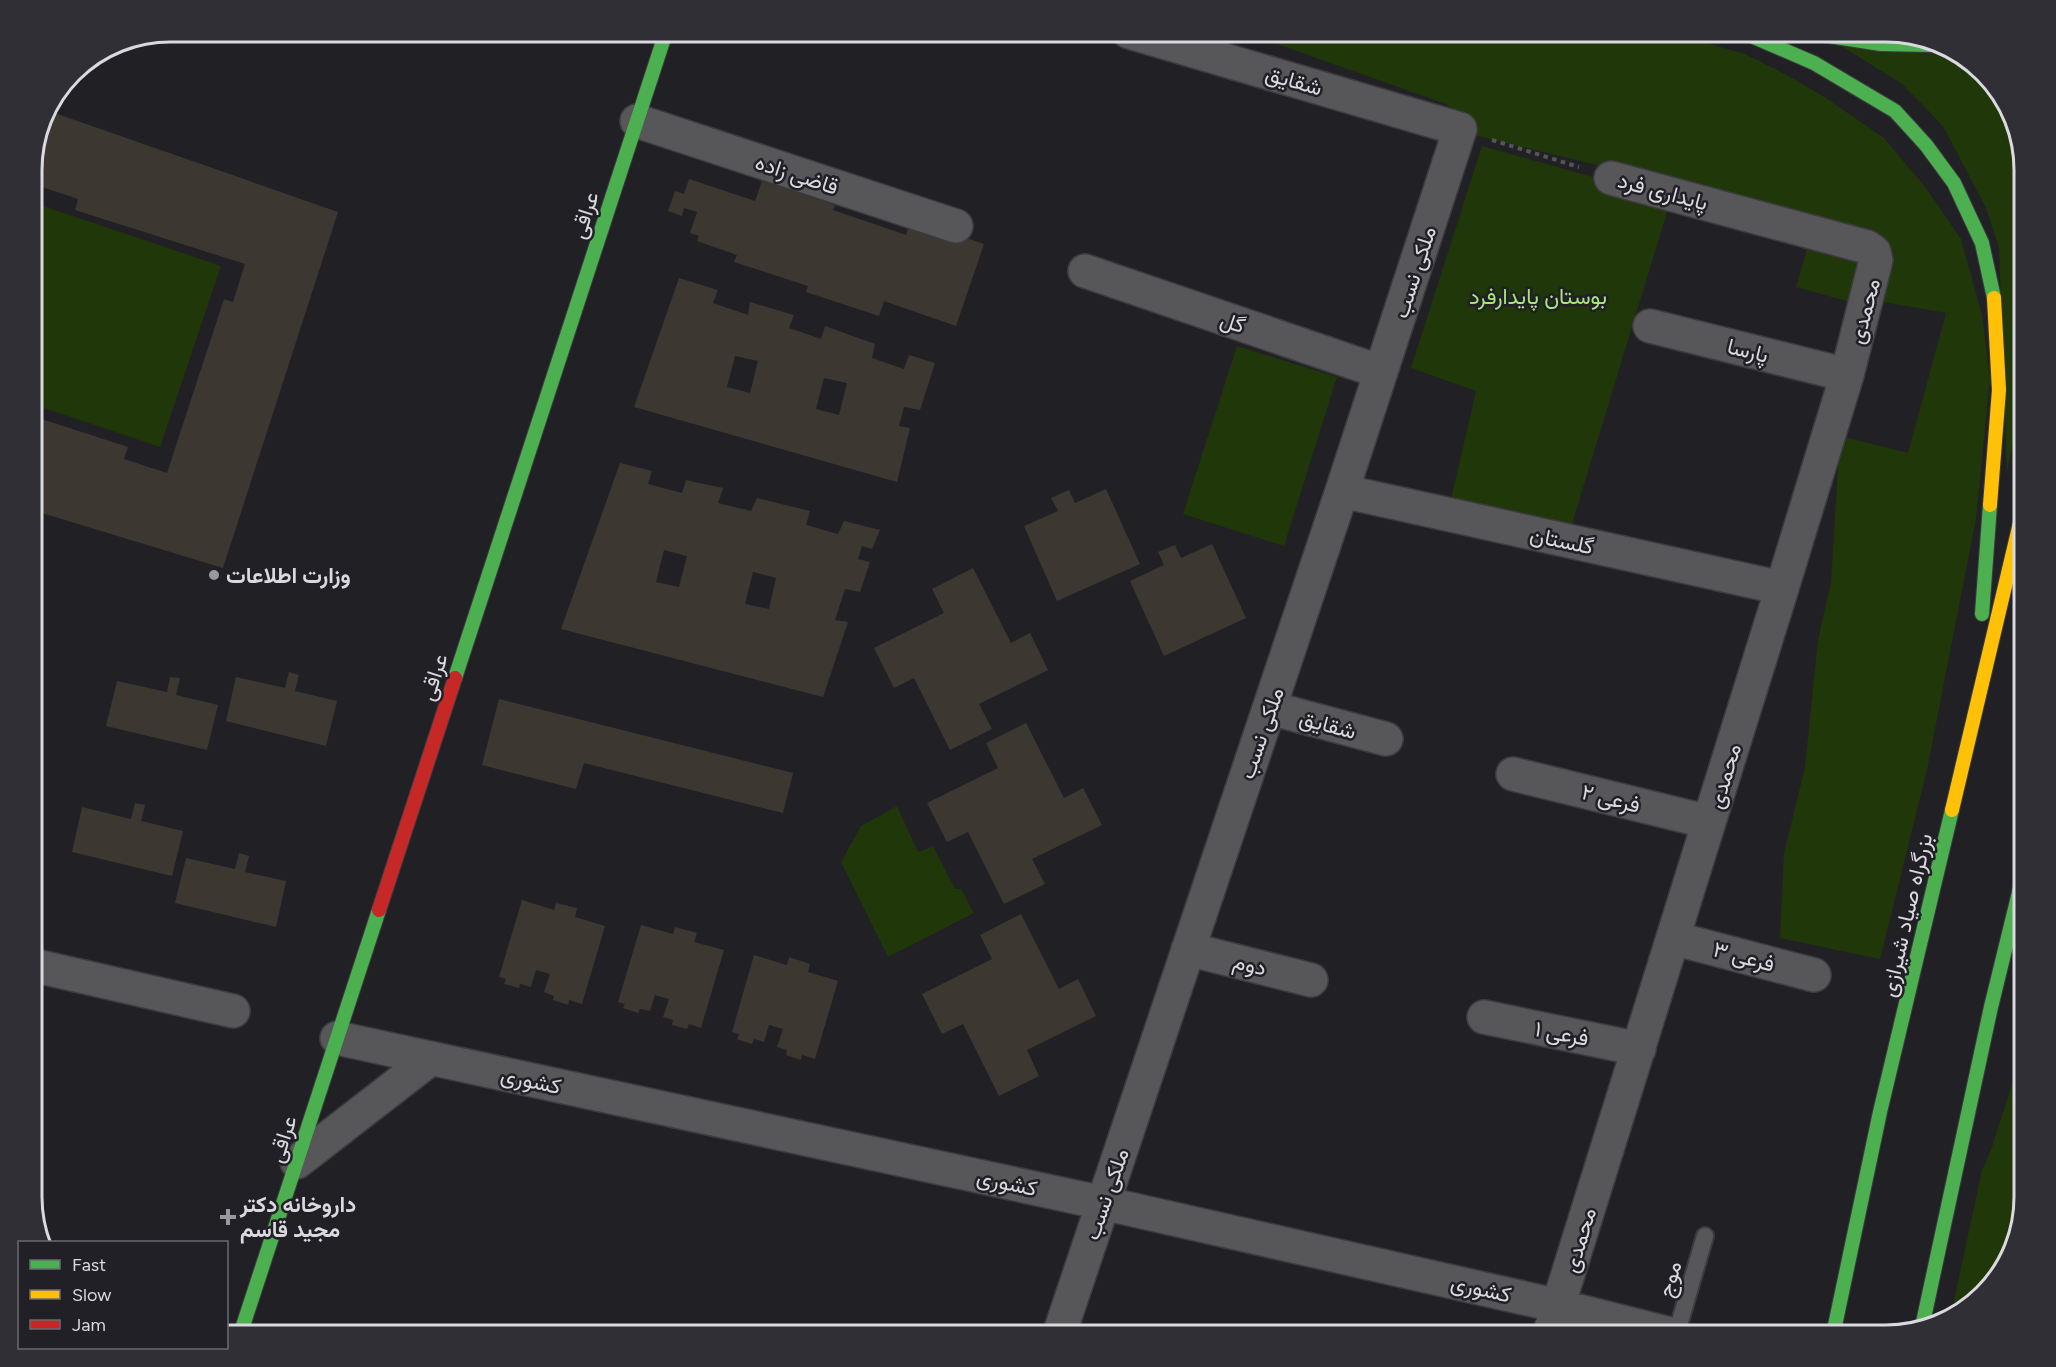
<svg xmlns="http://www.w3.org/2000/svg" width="2056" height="1367" font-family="Figtree,Vazirmatn,sans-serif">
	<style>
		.green { fill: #1f3709 }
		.building { fill: #3c3731; fill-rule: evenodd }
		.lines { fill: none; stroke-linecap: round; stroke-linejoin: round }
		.lane-casing { stroke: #3c3c40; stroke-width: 20 }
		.street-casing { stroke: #3c3c40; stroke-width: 36 }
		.fast-casing { stroke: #3c3c40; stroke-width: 16 }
		.slow-casing { stroke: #3c3c40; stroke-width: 16 }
		.jam-casing { stroke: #3c3c40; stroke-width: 16 }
		.path { stroke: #545456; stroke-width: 4; stroke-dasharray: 4.5 4.5; stroke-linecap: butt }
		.lane { stroke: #57575a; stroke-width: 16 }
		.street { stroke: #57575a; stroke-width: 33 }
		.fast { stroke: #4caf50; stroke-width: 14 }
		.slow { stroke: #ffc107; stroke-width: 14 }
		.jam { stroke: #c62828; stroke-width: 14 }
		.poi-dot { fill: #99999d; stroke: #202026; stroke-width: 2 }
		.labels { text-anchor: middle; stroke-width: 5; stroke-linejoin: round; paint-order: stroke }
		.street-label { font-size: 22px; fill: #d9d9de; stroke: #202026 }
		.park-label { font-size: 22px; fill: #a8e67d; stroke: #202026 }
		.poi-label { font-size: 22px; font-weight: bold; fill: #d9d9de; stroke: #202026; text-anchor: start }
		.rim { fill: none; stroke: #d9d9de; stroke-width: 3 }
	</style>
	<rect width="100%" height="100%" fill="#212125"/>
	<path class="green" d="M1243,32H1668L1745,54L1787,75L1826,98L1884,138L1926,188L1961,239L1982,315L1990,378L1976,519L1927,770L1880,959L1780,938L1784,853L1805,767L1818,640L1831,582L1840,436L1908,453L1946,313L1878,301L1875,309L1796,287L1816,218L1770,203L1625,172L1470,134L1458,114L1446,104Z
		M1835,42L1926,52L1950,51L1963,55L2010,109L2024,170V383L2007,473L1999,248L1986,208L1944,128L1924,106L1902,84Z
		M1482,146L1671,199L1568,537L1450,504L1476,391L1411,368Z
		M40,205L221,266L160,447L32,404V228Z
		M1237,346L1337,377L1284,546L1183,514Z
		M897,806L918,852L933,846L955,889H961L974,913L888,957L841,862L861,826Z
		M2024,1047V1197L2001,1274L1950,1319L1982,1170L1991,1150Z"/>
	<path class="building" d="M46,110L338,212L223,568L32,510V416L128,447L124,459L167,473L224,299L233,302L245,264L75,210L78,199L36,185L32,195V162Z
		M689,179L755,201L762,181L835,205L833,210L906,235L911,219L984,244L956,326L884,301L879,316L806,292L808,286L734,262L737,255L697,241L699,236L690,233L697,212L684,208L682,216L668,211L675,191L684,194Z
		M679,278L718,290L713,303L748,315L750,302L794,315L789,328L821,339L825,326L875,344L872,358L904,369L909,355L935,363L920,410L904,407L899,426L910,428L897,482L634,407ZM735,356L758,361L750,393L727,387ZM824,378L847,383L839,415L816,409Z
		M620,463L652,471L648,484L682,493L686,480L723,488L718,503L751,511L757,498L810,511L806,525L838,534L844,521L880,530L872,549L862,546L858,559L870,562L860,592L845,589L835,620L848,622L823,697L561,629ZM664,550L687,556L679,587L656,582ZM753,572L776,578L769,609L745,604Z
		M1106,489L1140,564L1057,601L1024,526L1058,511L1051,498L1069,490L1075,503Z
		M1212,544L1246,618L1164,656L1130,581L1164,565L1158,552L1175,545L1181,558Z
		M973,568L1011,643L1030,633L1048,670L979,704L992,729L950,750L914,678L894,688L874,648L944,613L932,589Z
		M32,660L40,661L33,690H32Z
		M289,672L299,675L295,691L337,701L326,746L226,721L236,677L285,688Z
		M170,677L180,678L176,695L218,705L207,750L106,726L117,681L167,692Z
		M499,699L793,773L783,813L584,763L576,789L482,765Z
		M1026,723L1064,798L1083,788L1102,825L1032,859L1045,884L1004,904L968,832L947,842L927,803L998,768L986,743Z
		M135,803L145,805L141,821L183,831L172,876L72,852L82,807L131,819Z
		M239,853L249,856L245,872L286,881L276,927L175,903L186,858L235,869Z
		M522,900L554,910L556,903L577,908L575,917L605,926L582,1004L569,1000L568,1005L553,1000L554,996L544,992L550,974L536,970L531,987L520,984L519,988L504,984L506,979L499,977Z
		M1021,914L1059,989L1078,979L1096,1016L1027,1050L1039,1076L999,1096L963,1024L942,1034L922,994L992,959L980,935Z
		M641,925L673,934L675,927L697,933L694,942L724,950L701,1028L689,1024L687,1029L672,1025L673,1020L663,1017L669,999L655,995L650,1011L640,1009L638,1013L623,1008L625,1004L618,1002Z
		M754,955L787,965L789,957L810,964L808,972L838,981L815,1059L802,1055L801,1060L786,1055L787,1050L777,1047L783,1029L769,1025L764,1042L754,1039L752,1044L737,1039L739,1034L732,1032Z"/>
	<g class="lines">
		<g class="lane-casing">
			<path id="lane" d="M1676,1335L1705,1236"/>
		</g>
		<g class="street-casing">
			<path id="street" d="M637,121L956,226
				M1085,271L1381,372
				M1650,326L1847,375
				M1342,491L1782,588
				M1270,708L1386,739
				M1513,774L1709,822
				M1673,938L1814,975
				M1188,949L1311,980
				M32,965L233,1011
				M1484,1017L1639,1049
				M337,1038L1103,1203L1559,1306L1674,1335
				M297,1162L430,1059
				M1059,1335L1342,491L1460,129L1129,32
				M1549,1335L1782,588L1847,375L1876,260L1874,252L1867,247L1611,178"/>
		</g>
		<g class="fast-casing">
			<path id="fast" d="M1742,32L1814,63L1895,111L1926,145L1954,183L1982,243L1994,298
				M1803,32L1881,44L1929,45
				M1982,614L1990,505
				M455,678L666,32
				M1922,1327L1991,1007L2024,872
				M240,1335L379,910
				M1833,1335L1880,1112L1952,810"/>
		</g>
		<g class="slow-casing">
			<path id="slow" d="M1990,505L1999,390L1994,298
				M1952,810L2024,506"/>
		</g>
		<g class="jam-casing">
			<path id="jam" d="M379,910L455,678"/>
		</g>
		<path class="path" d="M1492,140L1579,167"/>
		<use href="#lane" class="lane"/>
		<use href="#street" class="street"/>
		<use href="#fast" class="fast"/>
		<use href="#slow" class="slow"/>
		<use href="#jam" class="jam"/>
	</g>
	<g class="poi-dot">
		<circle cx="214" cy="575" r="6"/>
		<path d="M225 1208h6v6h6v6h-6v6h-6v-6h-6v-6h6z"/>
	</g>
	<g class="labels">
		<g class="street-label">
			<text transform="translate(1294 80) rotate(16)" y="8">شقایق</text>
			<text transform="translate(797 174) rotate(18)" y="8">قاضی زاده</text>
			<text transform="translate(1663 191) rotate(15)" y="8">پایداری فرد</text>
			<text transform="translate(584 215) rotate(-72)" y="8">عراقی</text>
			<text transform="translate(1414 272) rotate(-72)" y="8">ملکی نسب</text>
			<text transform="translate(1864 311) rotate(-75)" y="8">محمدی</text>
			<text transform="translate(1233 322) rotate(19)" y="8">گل</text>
			<text transform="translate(1748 350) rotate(14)" y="8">پارسا</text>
			<text transform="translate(1562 540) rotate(12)" y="8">گلستان</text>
			<text transform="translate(433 677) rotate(-72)" y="8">عراقی</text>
			<text transform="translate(1328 724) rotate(15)" y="8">شقایق</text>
			<text transform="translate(1261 733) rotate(-71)" y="8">ملکی نسب</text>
			<text transform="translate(1724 776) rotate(-73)" y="8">محمدی</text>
			<text transform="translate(1611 798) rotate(14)" y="8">فرعی ۲</text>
			<text transform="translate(1906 915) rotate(-77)" y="8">بزرگراه صیاد شیرازی</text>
			<text transform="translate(1744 956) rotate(15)" y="8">فرعی ۳</text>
			<text transform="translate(1250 964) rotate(14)" y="8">دوم</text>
			<text transform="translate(1562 1033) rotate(11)" y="8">فرعی ۱</text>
			<text transform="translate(531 1080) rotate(12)" y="8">کشوری</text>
			<text transform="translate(282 1139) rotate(-72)" y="8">عراقی</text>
			<text transform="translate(1007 1182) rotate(12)" y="8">کشوری</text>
			<text transform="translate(1106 1194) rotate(-71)" y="8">ملکی نسب</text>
			<text transform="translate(1579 1240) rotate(-73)" y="8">محمدی</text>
			<text transform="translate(1669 1279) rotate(-74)" y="8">موج</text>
			<text transform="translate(1481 1288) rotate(13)" y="8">کشوری</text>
		</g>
		<g class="park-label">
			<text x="1538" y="304">بوستان پایدارفرد</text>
		</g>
		<g class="poi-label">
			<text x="226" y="583">وزارت اطلاعات</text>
			<text x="240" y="1212">داروخانه دکتر<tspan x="240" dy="25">مجید قاسم</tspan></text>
		</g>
	</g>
	<path d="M0 0H2056V1367H0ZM170 42H1886A128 128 0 0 1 2014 170V1197A128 128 0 0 1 1886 1325H170A128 128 0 0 1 42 1197V170A128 128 0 0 1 170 42Z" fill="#2f2f35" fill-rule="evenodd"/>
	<path class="rim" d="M170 42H1886A128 128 0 0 1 2014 170V1197A128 128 0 0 1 1886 1325H170A128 128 0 0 1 42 1197V170A128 128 0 0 1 170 42Z"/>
	<rect x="18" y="1241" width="210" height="108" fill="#202026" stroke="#6a6a70" stroke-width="1.5"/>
	<rect x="30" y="1260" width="30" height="9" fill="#4caf50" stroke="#6a6a70" stroke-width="1.5"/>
	<text x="72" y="1271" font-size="18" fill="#d9d9de">Fast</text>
	<rect x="30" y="1290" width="30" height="9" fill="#ffc107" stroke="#6a6a70" stroke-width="1.5"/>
	<text x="72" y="1301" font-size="18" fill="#d9d9de">Slow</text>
	<rect x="30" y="1320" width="30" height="9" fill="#c62828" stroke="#6a6a70" stroke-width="1.5"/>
	<text x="72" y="1331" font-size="18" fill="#d9d9de">Jam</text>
</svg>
